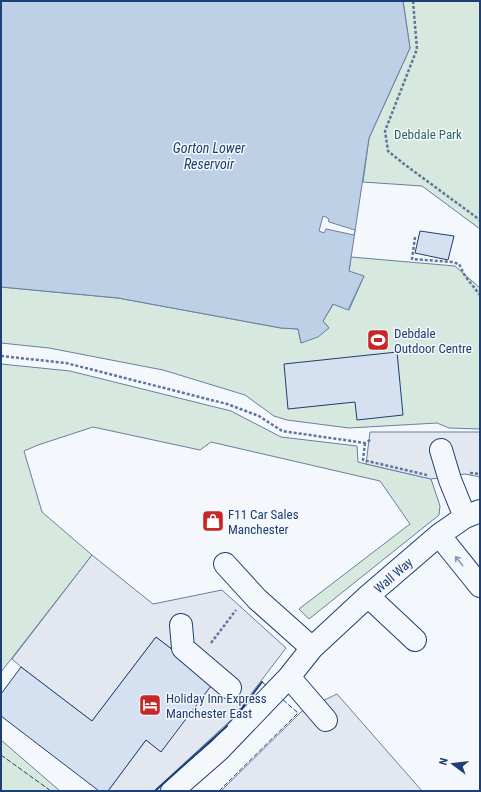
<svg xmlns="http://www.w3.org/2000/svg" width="481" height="792" font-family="'Roboto Condensed',sans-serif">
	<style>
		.green { fill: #d7e8df; stroke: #687fa3 }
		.parking { fill: #e3e8f0; stroke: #687fa3 }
		.water { fill: #bed0e5; stroke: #687fa3 }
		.pier { fill: #f4f7fb; stroke: #687fa3 }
		.building { fill: #d5e0f0; stroke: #1d3f73 }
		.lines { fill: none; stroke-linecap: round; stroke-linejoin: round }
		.minor-casing { stroke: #1d3f73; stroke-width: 24 }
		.path { stroke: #5e769c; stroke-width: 2.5; stroke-dasharray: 3 2; stroke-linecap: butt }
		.minor { stroke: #f4f7fb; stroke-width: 22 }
		.fence { stroke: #1d3f73; stroke-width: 1; stroke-dasharray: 5 2; stroke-linecap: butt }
		.wall { stroke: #1d3f73; stroke-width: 2 }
		.oneway { stroke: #889bb7 }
		.labels { text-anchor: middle; stroke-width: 3; stroke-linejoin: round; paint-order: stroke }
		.park-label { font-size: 13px; fill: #2c6c60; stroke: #f4f7fb }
		.poi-label { font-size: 13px; fill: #1d3f73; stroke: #f4f7fb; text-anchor: start }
		.street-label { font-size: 13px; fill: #1d3f73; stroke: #f4f7fb }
		.water-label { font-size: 14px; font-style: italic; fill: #1d3f73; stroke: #f4f7fb }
	</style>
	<rect width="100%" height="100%" fill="#f4f7fb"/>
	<path class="green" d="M403,1H480V229L422,186L363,182L369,138L410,48Z
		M351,257L455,266L480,288V429L449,428L437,423L349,428L287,420L274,416L245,395L163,370L49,348L1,343V287L118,298L281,328L298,329L301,343L329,328L323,321L334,303L349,310L364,276L349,272Z
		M1,364L70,371L231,411L281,437L357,446L358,462L366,464L431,479L440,506L439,515L309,619L299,609L410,524L380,481L211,442L200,450L93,427L38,445L24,451L42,512L92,555L1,672Z
		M1,740L60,791H1Z"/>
	<path class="parking" d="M370,432H480V477L465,474L431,479L366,464Z
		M92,555L153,604L222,590L286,648L232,719L154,791H108L146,740L160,751L214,681L156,637L92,721L21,667L12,659Z
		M337,694L422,791H221L302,711Z"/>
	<path class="water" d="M1,1H403L410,48L369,138L349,271L364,276L348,310L333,304L323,321L329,328L318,337L301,343L298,329L281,328L118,298L1,287Z"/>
	<path class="pier" d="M323,216L328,218L329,222L355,230L354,235L326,229L324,233L319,231Z"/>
	<path class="building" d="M420,231L454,236L448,260L415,253Z
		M397,352L403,415L357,420L355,402L288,409L284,364Z
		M156,637L214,682L161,752L146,740L108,791H99L1,716V694L21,667L92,721Z"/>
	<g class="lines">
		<g class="minor-casing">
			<path id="minor" d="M441,450L450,480L465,517
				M439,535L480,586
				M225,564L257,599L312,648
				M368,596L415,640
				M181,625L183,648L230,688
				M326,720L289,677L312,648L368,596L439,535L465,517L480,511
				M172,791L219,750L289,677"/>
		</g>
		<path class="path" d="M413,1L417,49L385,131L388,151L404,164L480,220
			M415,237L412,259L452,262L459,264L465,276L480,295
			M1,356L66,363L227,404L259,416L282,431L365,443L372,439
			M365,443L363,460L427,475
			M470,473L480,474
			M211,643L236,610"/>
		<use href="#minor" class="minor"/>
		<path class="fence" d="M262,682L267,686
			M1,755L51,791
			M219,791L298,713L281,698"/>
		<path class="wall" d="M236,716L262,682
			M155,791L227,726"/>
	</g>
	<defs><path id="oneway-shaft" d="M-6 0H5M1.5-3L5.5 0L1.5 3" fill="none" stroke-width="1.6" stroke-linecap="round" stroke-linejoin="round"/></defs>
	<use class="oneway" href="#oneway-shaft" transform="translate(459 561) rotate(-129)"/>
	<defs>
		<g id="stadium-square" transform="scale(1.15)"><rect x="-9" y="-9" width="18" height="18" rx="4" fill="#c62828" stroke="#f4f7fb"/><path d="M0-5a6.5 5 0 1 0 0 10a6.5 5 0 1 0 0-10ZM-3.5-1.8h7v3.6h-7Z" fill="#fff"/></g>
		<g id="shop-square" transform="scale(1.15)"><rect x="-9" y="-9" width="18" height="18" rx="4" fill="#c62828" stroke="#f4f7fb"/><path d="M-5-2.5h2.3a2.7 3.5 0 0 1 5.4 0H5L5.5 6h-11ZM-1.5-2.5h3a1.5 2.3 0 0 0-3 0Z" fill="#fff"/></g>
		<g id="hotel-square" transform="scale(1.15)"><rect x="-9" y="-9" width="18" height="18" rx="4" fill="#c62828" stroke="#f4f7fb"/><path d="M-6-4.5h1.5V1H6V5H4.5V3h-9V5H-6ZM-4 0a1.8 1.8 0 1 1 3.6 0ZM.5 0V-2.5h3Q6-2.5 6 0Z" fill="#fff"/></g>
	</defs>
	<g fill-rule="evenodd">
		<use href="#stadium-square" x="378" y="340"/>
		<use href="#shop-square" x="213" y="521"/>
		<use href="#hotel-square" x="150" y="705"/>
	</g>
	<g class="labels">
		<g class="park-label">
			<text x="428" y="139">Debdale Park</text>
		</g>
		<g class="poi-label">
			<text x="394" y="338">Debdale<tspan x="394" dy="15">Outdoor Centre</tspan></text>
			<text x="228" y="519">F11 Car Sales<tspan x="228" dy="15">Manchester</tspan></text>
			<text x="166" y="703">Holiday Inn Express<tspan x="166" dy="15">Manchester East</tspan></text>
		</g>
		<g class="street-label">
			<text transform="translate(393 575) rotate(-41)" y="5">Wall Way</text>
		</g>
		<g class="water-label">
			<text x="209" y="153">Gorton Lower<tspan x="209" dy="16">Reservoir</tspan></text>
		</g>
	</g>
	<rect width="481" height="792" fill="none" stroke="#1d3f73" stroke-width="4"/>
	<g transform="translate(453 764) rotate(285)" stroke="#f4f7fb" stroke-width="3" paint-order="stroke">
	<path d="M0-3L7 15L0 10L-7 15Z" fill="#1d3f73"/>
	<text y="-6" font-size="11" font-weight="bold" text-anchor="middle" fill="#1d3f73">N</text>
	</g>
</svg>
